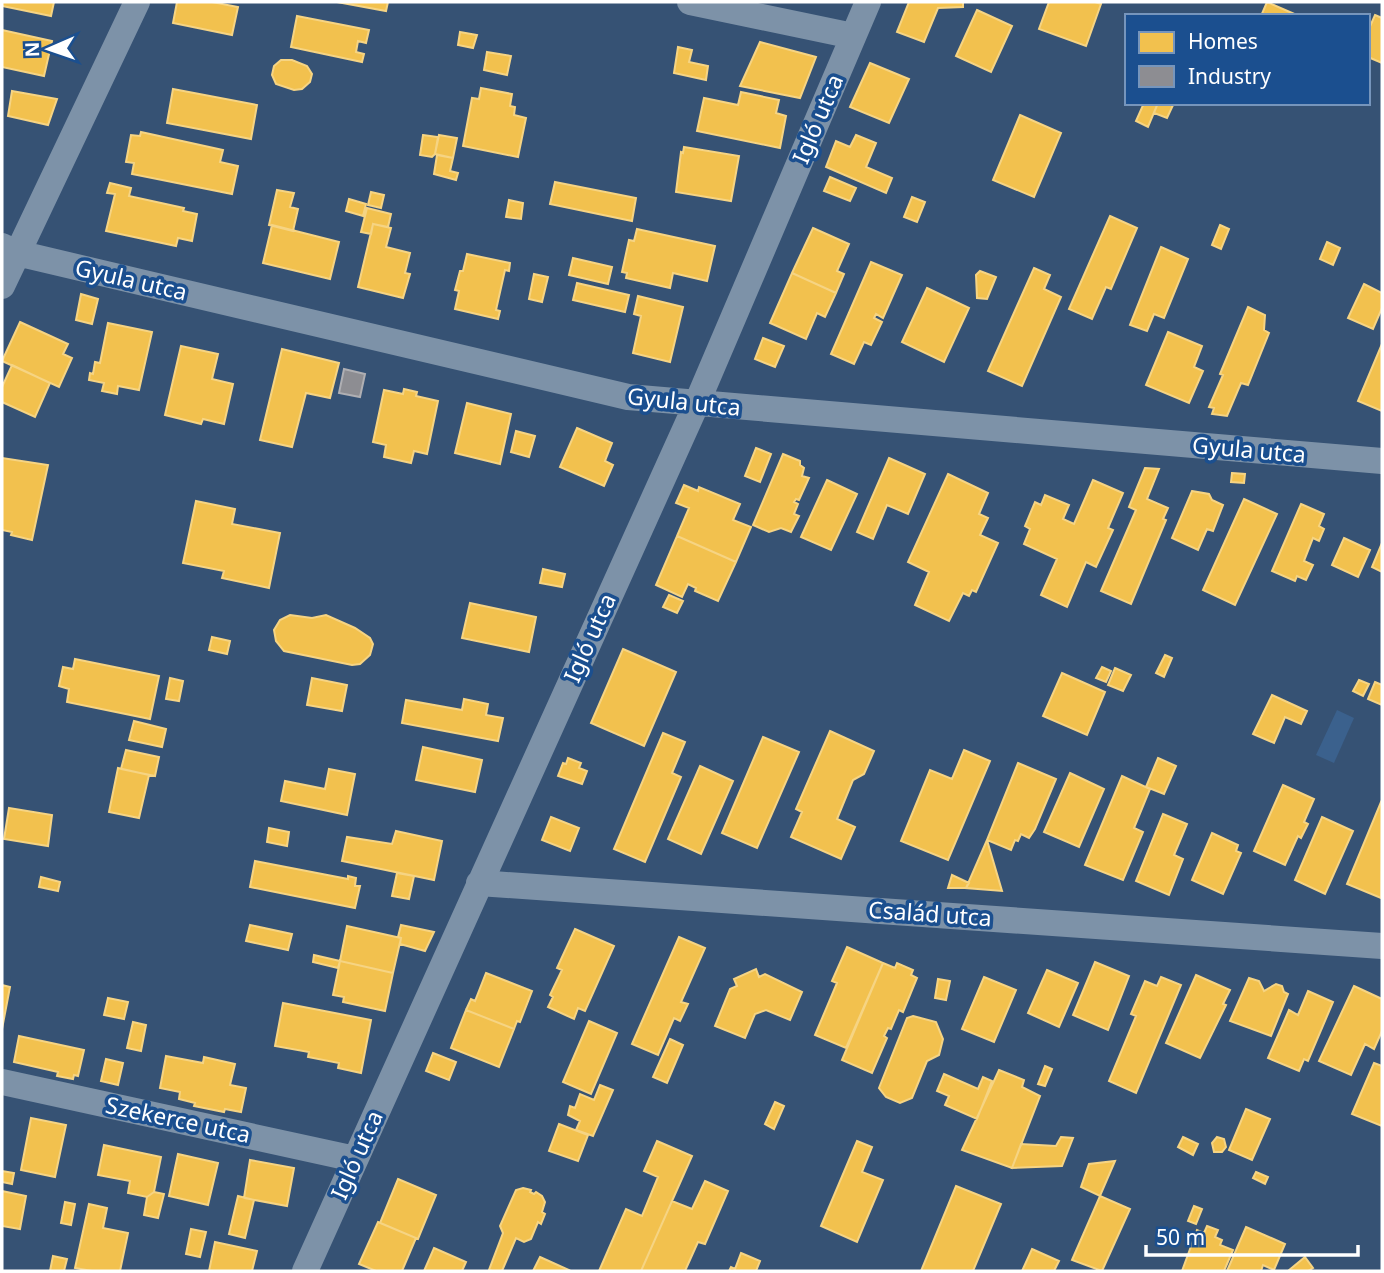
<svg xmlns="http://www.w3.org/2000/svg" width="1384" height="1273" font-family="'Noto Sans',sans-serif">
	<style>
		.water { fill: #3b618d }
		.homes { fill: #f2c14e; stroke: #f6d483; stroke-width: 2 }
		.industry { fill: #8d8d92; stroke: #afafb3; stroke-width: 2 }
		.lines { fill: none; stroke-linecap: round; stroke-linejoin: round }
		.minor { stroke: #7d92a8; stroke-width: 26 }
		.labels { text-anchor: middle; stroke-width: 7; stroke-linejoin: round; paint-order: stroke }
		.street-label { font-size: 23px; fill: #fff; stroke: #1b4f8f }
	</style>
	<rect width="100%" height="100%" fill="#365274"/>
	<path class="water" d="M1337,710L1354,718L1334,763L1316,755Z"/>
	<path class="homes" d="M2,2H54L51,16L2,6Z
		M177,2H212L238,7L232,35L173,23Z
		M337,2H388L386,11Z
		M909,2H963V7L938,8L924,42L897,32Z
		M1049,2H1095L1101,4L1086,46L1039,29Z
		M1267,2L1299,16H1261Z
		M977,10L1012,26L991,72L956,56Z
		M1375,15L1382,18V63L1368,57V31Z
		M297,16L369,30L366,43L358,41L356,52L364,54L362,62L291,47Z
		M2,30L52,41L44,76L2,67Z
		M460,32L477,35L473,48L458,45Z
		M760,42L816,57L800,98L740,86Z
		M678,47L692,50L689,62L708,66L706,80L674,73Z
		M487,52L511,56L507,75L484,70Z
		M281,60H292L307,66L312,74L310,82L302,89L294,90L276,84L272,75L274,66Z
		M870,63L909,79L889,123L850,107Z
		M481,88L512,94L510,106L515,107L514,115L526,118L518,157L463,146L472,98L479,99Z
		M173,89L257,105L251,139L167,123Z
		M12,91L57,99L48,125L8,116Z
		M741,92L779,100L776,113L786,116L780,148L697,131L704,98L738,105Z
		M1144,103H1158L1148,127L1136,121Z
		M1158,103H1174L1167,118L1154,113Z
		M1020,115L1061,133L1034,197L993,180Z
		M141,132L223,150L220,162L238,166L232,194L132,174L134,163L126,162L131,135L140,136Z
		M423,135L438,137L435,154L432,157L420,155Z
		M439,135L457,138L453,158L435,154Z
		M856,135L876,143L866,167L892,178L886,193L826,167L836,141L850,147Z
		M684,147L739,156L731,201L676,192L681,152L683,153Z
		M437,155L453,158L450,171L458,173L456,180L434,174Z
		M830,177L856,188L850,201L824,191Z
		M555,182L636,198L632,221L550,204Z
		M110,183L131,188L129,196L184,208L183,211L197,214L192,241L178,238L176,246L106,231L115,194L107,193Z
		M277,190L294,193L290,207L298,209L293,231L269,225Z
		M371,192L384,195L381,208L368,205Z
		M912,197L925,202L917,222L904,217Z
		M349,199L366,204L363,216L346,211Z
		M509,200L523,203L521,219L506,217Z
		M367,208L391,214L388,227L373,224L371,234L361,232Z
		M1110,216L1137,228L1111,289L1106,287L1092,319L1069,309Z
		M373,224L391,228L386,247L410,253L405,273L410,274L403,298L358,287Z
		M272,225L339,242L330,279L263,263Z
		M1220,225L1229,229L1221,249L1212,245Z
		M813,228L849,244L837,271L844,274L836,293L792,273Z
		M637,229L715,246L707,281L673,273L670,288L626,278L627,273L622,272L629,240L634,241Z
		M1327,242L1340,248L1333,265L1320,259Z
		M1161,247L1188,259L1164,318L1154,314L1147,331L1130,325Z
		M467,254L510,263L509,271L505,270L496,310L500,311L498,319L455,309L459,291L455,290L460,271H463Z
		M573,258L612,267L608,284L569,275Z
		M871,262L902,275L883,318L876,314L874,318L882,322L871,345L864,342L854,364L831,354Z
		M1034,268L1050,275L1044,289L1061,297L1022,386L988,371Z
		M980,271L996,277L987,299L977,298L976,275Z
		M792,273L836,293L825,317L817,313L806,339L770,323Z
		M534,274L548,277L542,302L529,299Z
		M577,283L629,295L625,312L573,300Z
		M1364,284L1382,293V308L1373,329L1348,318Z
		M927,288L969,308L944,362L902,342Z
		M81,294L98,299L92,324L76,320Z
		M638,296L683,307L670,362L633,353L641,316L634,314Z
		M1248,307L1265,315L1264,330L1269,333L1248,385L1241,383L1227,416L1212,414L1214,408L1209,407L1223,375L1220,374Z
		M20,322L68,344L63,354L72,358L59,387L2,361Z
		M108,323L152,332L139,390L118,386L117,394L102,391L104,383L89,380L90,373L93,374L95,362L100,363Z
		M1168,332L1202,346L1194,367L1203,371L1189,403L1146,385Z
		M763,338L784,346L775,367L755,359Z
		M1382,344V411L1358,401Z
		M181,346L218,354L212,379L233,384L224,424L203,419L201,424L165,415Z
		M282,349L339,363L330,398L306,393L292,447L260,440Z
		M12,365L50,383L35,417L2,402V387Z
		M404,389L417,392L416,396L438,401L427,454L414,451L411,463L384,457L386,445L373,442L384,390L403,394Z
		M467,403L511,414L500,464L455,453Z
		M577,428L612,443L605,461L613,465L604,486L560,467Z
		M516,431L535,436L529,457L511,452Z
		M756,448L771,454L760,482L745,476Z
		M783,454L800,461V465L804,468L802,476L809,478L799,500L796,499L794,502L798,504L794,514L799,516L791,532L781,528L769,532L753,525Z
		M2,458L48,465L32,540L11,535L12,532L2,530Z
		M889,458L925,474L908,514L887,505L873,539L857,532Z
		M1145,468L1159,469L1147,499L1168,508L1163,519L1166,520L1131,604L1101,591L1136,510L1129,507Z
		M1232,473L1245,474L1244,483L1231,482Z
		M948,474L988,493L979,514L988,518L980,535L998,543L976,592L972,590L969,596L963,593L949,621L915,605L929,572L908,562Z
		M827,480L857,494L831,550L801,537Z
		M1093,480L1123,493L1108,528L1113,530L1096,567L1086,562L1067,607L1041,595L1057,559L1024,544L1030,529L1025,526L1035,502L1041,505L1045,495L1069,505L1063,519L1074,524Z
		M684,485L698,491L699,487L740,504L733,520L751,527L736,562L677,536L689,508L676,503Z
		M1192,491L1209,494L1212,500L1223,505L1213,531L1207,529L1198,550L1172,538Z
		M1244,499L1277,514L1235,605L1203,590Z
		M196,501L235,509L232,524L280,533L269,588L222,578L224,571L183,563Z
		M1301,504L1324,514L1319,526L1324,529L1319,541L1313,538L1304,561L1313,565L1306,580L1297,576L1295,581L1272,571Z
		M677,536L736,562L718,601L695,591L696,588L688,584L682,597L656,585Z
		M1344,538L1370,550L1358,577L1332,565Z
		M1382,543V572L1372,567Z
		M543,569L565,574L562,587L540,583Z
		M669,595L683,601L677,613L663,607Z
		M470,603L536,617L529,652L462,638Z
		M290,615L312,618L326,615L355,628L370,638L373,644L370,655L360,664L352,665L284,651L276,641L274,630L280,620Z
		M212,637L230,641L227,654L209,650Z
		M623,649L676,672L644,746L591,723Z
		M1165,655L1172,658L1164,677L1156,673Z
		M75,659L159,676L150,719L67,702L69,689L59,686L63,667L73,669Z
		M1102,667L1111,671L1106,682L1096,678Z
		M1115,668L1131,675L1123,691L1108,685Z
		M1062,673L1105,692L1087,735L1043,716Z
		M170,678L183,681L179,701L166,699Z
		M312,678L347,685L342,711L307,705Z
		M1359,680L1369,684L1363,696L1353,691Z
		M1375,682L1382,685V705L1368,699Z
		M1272,695L1307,711L1301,724L1285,717L1274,743L1253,734Z
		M464,699L488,704L486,715L503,718L498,741L402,723L406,700L462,710Z
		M134,721L166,729L162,747L129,740Z
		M830,731L874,751L864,774L853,780L837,819L855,827L841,859L791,837L802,812L796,809Z
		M663,733L685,742L672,773L681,777L645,862L614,849Z
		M763,737L799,752L757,848L722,833Z
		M423,747L482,760L475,792L416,780Z
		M126,750L159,757L155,776L121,769Z
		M964,750L990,761L948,860L901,841L930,770L952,779Z
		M568,758L581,763L579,768L587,771L582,784L558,776L563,763L566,764Z
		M1158,758L1176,766L1164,794L1146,787Z
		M1018,763L1056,779L1035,829L1029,838L1021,834L1018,841L1015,840L1011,850L987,840Z
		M700,766L733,781L701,854L668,839Z
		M118,768L149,775L139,818L109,812Z
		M329,769L355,774L347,815L281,801L285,781L325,789Z
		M1070,773L1104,789L1079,847L1044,832Z
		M1122,776L1150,789L1134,828L1143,832L1123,880L1085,865Z
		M1283,785L1314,799L1304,822L1308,824L1301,838L1298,836L1285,865L1254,851Z
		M1381,802L1382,803L1381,898L1347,884Z
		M9,808L52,815L48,846L4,839Z
		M1163,814L1187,824L1174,855L1183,859L1169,895L1136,881Z
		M551,817L579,828L570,851L542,840Z
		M1322,817L1353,831L1325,894L1295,880Z
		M269,828L289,832L287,846L267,842Z
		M396,831L442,841L434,880L342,861L347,837L392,844Z
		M1212,833L1238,845L1236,851L1241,853L1223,894L1192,880Z
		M987,840L1002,891L966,888Z
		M255,861L348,879V876L356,878L355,886H360L355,908L250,887Z
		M397,873L414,876L409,899L392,896Z
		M952,875L969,883L966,888H948Z
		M41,877L60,882L58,891L39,887Z
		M250,925L292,934L288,950L246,941Z
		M401,925L434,932L425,951L400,944L401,938L398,937Z
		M347,926L401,938L393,973L340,961Z
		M575,929L614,946L585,1011L578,1008L574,1019L548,1007L553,997L550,995L562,970L557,968Z
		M679,937L705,948L681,1002L688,1004L680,1021L674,1018L658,1055L632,1044Z
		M847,947L883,963L846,1048L815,1035L837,983L832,981Z
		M314,955L340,961L338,968L313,962Z
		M340,961L393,973L385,1011L343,1002L344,997L333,995Z
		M1095,962L1129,976L1108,1030L1073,1015Z
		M883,963L895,968L897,963L913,970L911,975L917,978L903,1012L899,1010L891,1029L888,1028L884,1036L887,1038L872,1073L842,1060Z
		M756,969L759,977L765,974L802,992L790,1020L766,1010L755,1014L745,1038L715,1026L730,989L737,986L734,979Z
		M1047,970L1078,983L1059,1027L1028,1013Z
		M486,973L532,991L520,1022L517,1021L514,1029L466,1010L471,999L475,1001Z
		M1196,975L1230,990L1223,1004L1226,1005L1200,1058L1166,1043Z
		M984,977L1016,990L994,1042L962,1029Z
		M1161,977L1181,985L1136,1093L1109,1081L1136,1016L1131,1014L1145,981L1157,986Z
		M1249,978L1259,981L1264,991L1276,984L1282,986L1284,992L1288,994L1271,1036L1230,1021Z
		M938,979L950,981L946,1000L935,998Z
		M2,985L10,987L2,1029Z
		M1354,986L1382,999V1031L1374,1049L1365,1044L1351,1075L1319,1061Z
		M1308,991L1333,1002L1308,1061L1304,1059L1299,1071L1268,1058L1289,1010L1298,1015Z
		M108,998L128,1002L124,1019L104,1015Z
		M283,1003L371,1020L361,1073L338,1068L339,1063L308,1057L309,1052L275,1046Z
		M466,1010L514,1029L499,1067L451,1048Z
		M913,1016L936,1022L943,1039L939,1055L927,1061L912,1098L900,1103L886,1097L879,1088L907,1018Z
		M589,1021L617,1033L591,1094L563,1082Z
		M133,1022L146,1025L141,1051L127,1048Z
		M19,1036L84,1050L78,1076L74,1075L73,1079L57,1076L58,1072L14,1062Z
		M670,1039L683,1045L667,1083L653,1077Z
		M433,1053L456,1062L449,1080L426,1071Z
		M166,1056L203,1063L204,1057L235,1064L230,1085L246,1088L241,1112L225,1109L224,1112L194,1106L195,1103L179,1099L180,1092L160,1088Z
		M106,1059L123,1063L118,1085L101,1081Z
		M1374,1063L1382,1066V1126L1352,1114Z
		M1045,1066L1052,1069L1045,1086L1038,1084Z
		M999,1070L1024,1080L1022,1087L1040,1096L1012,1168L962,1150Z
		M944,1074L978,1089L983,1077L992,1081L977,1119L945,1105L949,1096L937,1091Z
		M600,1085L613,1090L593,1136L576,1130L580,1121L568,1115L570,1106L575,1108L580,1094L594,1100Z
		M775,1102L784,1106L774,1129L765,1124Z
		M1246,1109L1270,1119L1252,1160L1229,1150Z
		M31,1118L66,1125L55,1177L21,1170Z
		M559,1124L588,1135L578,1161L549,1151Z
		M1061,1137L1073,1138L1062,1166L1012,1168L1021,1144L1056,1146Z
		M1183,1137L1198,1144L1193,1155L1178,1147Z
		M1217,1137L1224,1139L1226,1147L1222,1152H1214L1212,1143Z
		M657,1141L692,1156L641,1271H599L626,1209L642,1216L658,1177L644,1171Z
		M857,1141L872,1147L862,1172L883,1180L857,1242L821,1226Z
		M104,1145L161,1157L154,1192L147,1197L128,1193L130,1181L98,1175Z
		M178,1154L218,1163L208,1205L169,1196Z
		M250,1160L294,1168L287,1206L244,1198Z
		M1115,1161L1100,1196L1081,1187L1089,1164Z
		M2,1171L14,1173L12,1184L2,1182Z
		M1256,1172L1268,1177L1265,1184L1253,1178Z
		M398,1179L436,1195L418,1239L380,1223Z
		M705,1181L728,1191L705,1244L698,1242L685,1271H641L672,1201L692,1209Z
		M956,1186L1001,1204L973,1271H921Z
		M523,1188L531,1190L530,1192L534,1194L536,1192L542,1196L545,1202L542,1212L545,1214L541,1224L538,1222L531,1239L524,1242L516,1238L502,1271H492L489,1270L503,1233L500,1226L516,1190Z
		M2,1191L26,1196L20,1229L2,1226Z
		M154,1192L164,1194L158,1218L144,1215L147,1197Z
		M238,1196L254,1200L245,1238L229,1234Z
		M1100,1196L1130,1209L1102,1271L1072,1260Z
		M65,1202L75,1204L71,1225L61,1223Z
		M89,1204L107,1208L103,1228L128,1233L120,1271H92L75,1268Z
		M1194,1206L1202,1209L1196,1224L1188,1221Z
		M378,1222L416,1238L402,1271H376L359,1264Z
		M1207,1226L1218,1230L1215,1237L1222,1240L1220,1245L1233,1250L1224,1271H1182L1197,1230L1204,1233Z
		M1246,1227L1285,1244L1274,1270L1263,1265L1261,1271H1227Z
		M191,1229L206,1232L200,1257L186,1254Z
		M215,1242L257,1251L252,1271H209Z
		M434,1248L466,1262L462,1271H424Z
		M1032,1249L1059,1261L1054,1271H1022Z
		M741,1253L760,1261L756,1271H729L731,1267L735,1269Z
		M53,1256L67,1259L64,1271H50Z
		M540,1257L569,1270L568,1271H533Z
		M1305,1257L1313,1268L1308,1271H1288Z"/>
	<path class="industry" d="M344,369L365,374L360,397L339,393Z"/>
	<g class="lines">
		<path class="minor" d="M690,2L853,36
			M2,246L17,253L628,397L1382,461
			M2,286L137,2
			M479,883L1382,946
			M2,1082L355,1159
			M305,1271L696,405L868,2"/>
	</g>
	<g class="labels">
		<g class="street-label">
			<text transform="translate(818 119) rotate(-67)" y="8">Igló utca</text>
			<text transform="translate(131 280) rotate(13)" y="8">Gyula utca</text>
			<text transform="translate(684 402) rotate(6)" y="8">Gyula utca</text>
			<text transform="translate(1249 450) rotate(5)" y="8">Gyula utca</text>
			<text transform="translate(590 638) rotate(-66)" y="8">Igló utca</text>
			<text transform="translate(930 914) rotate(4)" y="8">Család utca</text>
			<text transform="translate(178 1120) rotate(12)" y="8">Szekerce utca</text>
			<text transform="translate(357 1155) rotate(-66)" y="8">Igló utca</text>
		</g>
	</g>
	<rect width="1384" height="1273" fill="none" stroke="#ffffff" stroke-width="7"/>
	<rect x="1125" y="14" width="245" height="91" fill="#1b4f8f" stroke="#7695bc" stroke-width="2"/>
	<rect x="1139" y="32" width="35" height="21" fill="#f2c14e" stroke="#7695bc" stroke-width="2"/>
	<text x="1188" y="49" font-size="21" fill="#ffffff">Homes</text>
	<rect x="1139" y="66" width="35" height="21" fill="#8d8d92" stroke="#7695bc" stroke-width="2"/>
	<text x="1188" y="84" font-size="21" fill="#ffffff">Industry</text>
	<g transform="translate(49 49) rotate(268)" stroke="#1b4f8f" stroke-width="5" paint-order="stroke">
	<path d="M0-5L12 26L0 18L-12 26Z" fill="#ffffff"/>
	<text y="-10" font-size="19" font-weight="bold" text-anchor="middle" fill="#ffffff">N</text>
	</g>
	<path d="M1146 1245v10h212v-10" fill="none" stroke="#ffffff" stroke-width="3.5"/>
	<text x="1156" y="1245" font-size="21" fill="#ffffff" stroke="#1b4f8f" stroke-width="5" paint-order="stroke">50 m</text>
</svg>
